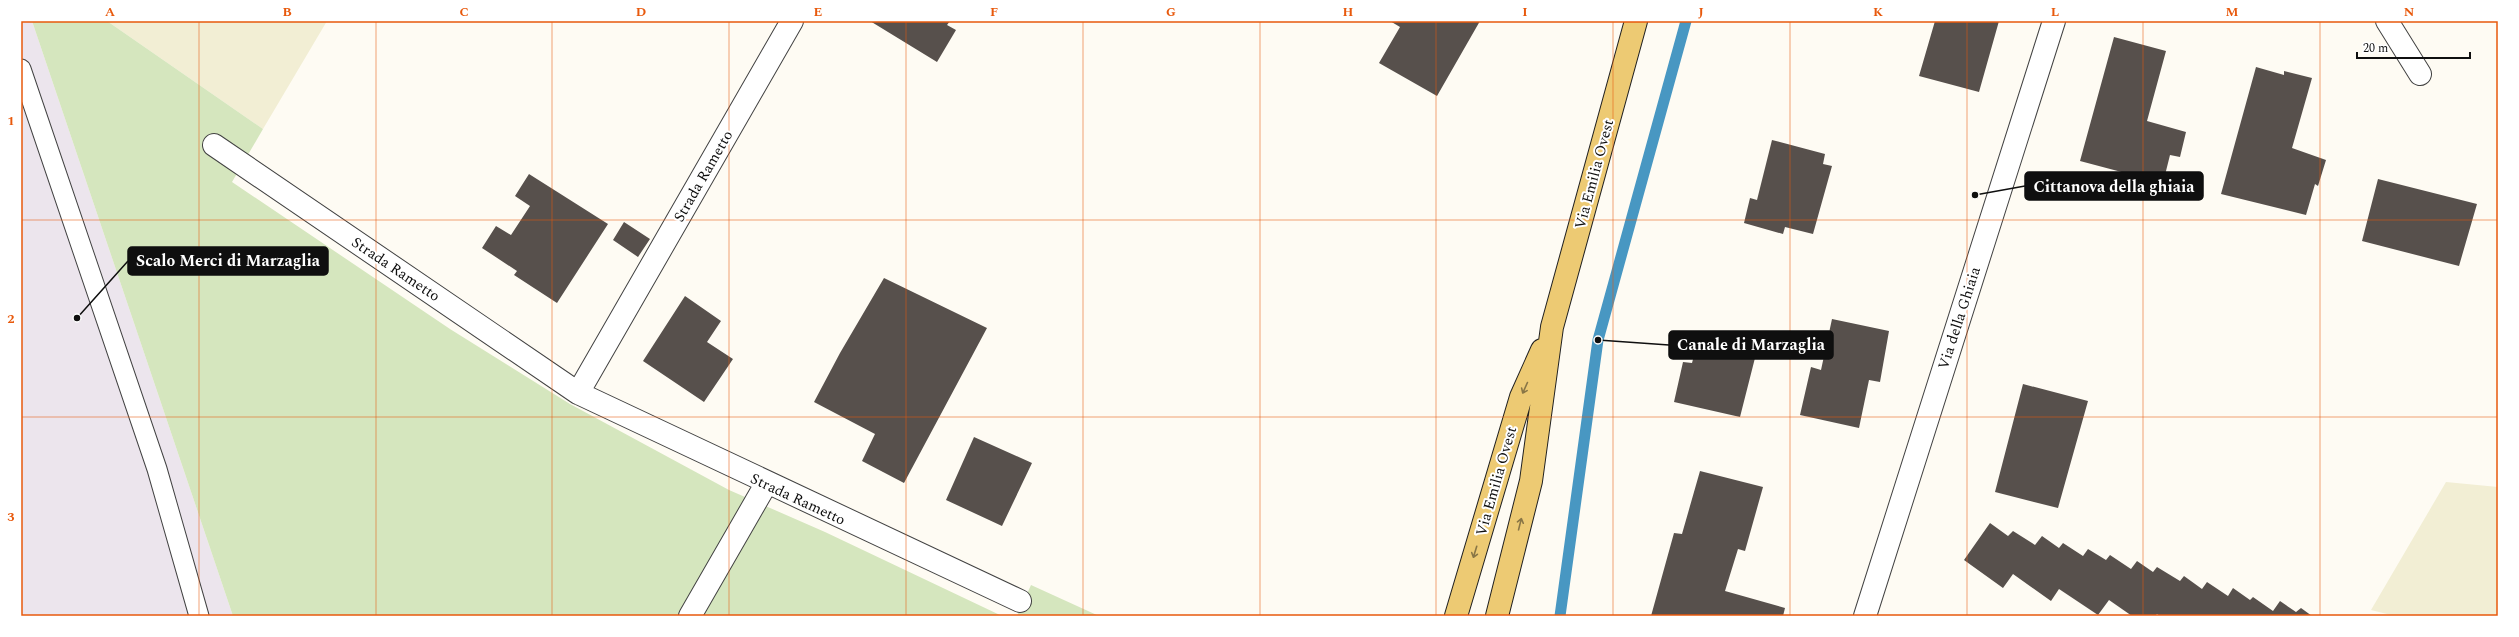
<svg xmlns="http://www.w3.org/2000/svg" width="2519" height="637" font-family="Spectral,serif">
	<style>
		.industrial { fill: #ece5ed }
		.farmland { fill: #f2eed4 }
		.green { fill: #d5e6be }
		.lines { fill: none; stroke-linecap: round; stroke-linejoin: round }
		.stream { stroke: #4897c2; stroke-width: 11 }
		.building { fill: #57504c }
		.lane-casing { stroke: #424242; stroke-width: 21 }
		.street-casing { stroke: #424242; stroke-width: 24 }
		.primary-casing { stroke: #202020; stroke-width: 24 }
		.lane { stroke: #fff; stroke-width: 19 }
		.street { stroke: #fff; stroke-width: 22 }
		.primary { stroke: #edca73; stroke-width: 22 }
		.oneway { stroke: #897646 }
		.grid { fill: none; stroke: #e8590c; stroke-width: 1; stroke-opacity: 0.55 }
		.labels { text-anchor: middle; stroke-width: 4; stroke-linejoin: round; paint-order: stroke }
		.street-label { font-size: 15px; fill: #0f0f0f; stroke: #fff }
		.leader { fill: none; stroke: #0f0f0f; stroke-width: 1.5 }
		.callout-dot { fill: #0f0f0f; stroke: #fff; stroke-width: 1.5 }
		.callout { fill: #0f0f0f; stroke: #0f0f0f; stroke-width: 1.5 }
		.callout-label { font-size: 16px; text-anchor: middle; font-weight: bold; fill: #fff }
		.neatline { fill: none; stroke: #e8590c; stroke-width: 1.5 }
		.grid-label { font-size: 13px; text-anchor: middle; font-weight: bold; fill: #e8590c }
	</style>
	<rect width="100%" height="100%" fill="#fefbf3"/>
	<path class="industrial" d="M21,21H32L233,616H21Z"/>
	<path class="farmland" d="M107,21H327L263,129Z
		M2446,482L2498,487V616H2395L2371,610Z"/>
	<path class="green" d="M32,21H107L263,129L232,182L450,329L570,404L729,490L825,532L1002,616H233Z
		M1031,585L1099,616H1017Z"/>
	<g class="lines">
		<path class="stream" d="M1560,616L1598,340L1686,21"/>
	</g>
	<path class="building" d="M870,21H950L947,25L956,30L937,62Z
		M1390,21H1480L1437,96L1379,63L1400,27Z
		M1935,21H1999L1979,92L1919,76Z
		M2114,37L2166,51L2147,121L2186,132L2180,157L2170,155L2163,183L2080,161Z
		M2256,67L2284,75V71L2312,78L2292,148L2326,160L2318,186L2315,184L2306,215L2221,194Z
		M1772,140L1825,154L1823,164L1832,166L1813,234L1785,227L1783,234L1744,223L1750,198L1757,200Z
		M529,174L608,224L557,303L514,275L517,271L482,248L496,226L511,235L530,206L515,196Z
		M2378,179L2477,204L2459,266L2362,241Z
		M624,222L650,239L638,257L613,240Z
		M884,278L987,328L904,483L862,461L875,434L814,402L840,353Z
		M685,296L721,321L707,342L733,359L704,402L643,361Z
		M1832,319L1889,331L1880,382L1869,380L1859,428L1800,415L1811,367L1821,370Z
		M1698,340L1756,354L1740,417L1674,402L1683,362L1692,363Z
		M2023,384L2088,401L2058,508L1995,492Z
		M974,437L1032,463L1002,526L946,500Z
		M1700,471L1763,487L1745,551L1738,549L1725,591L1785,608L1783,616H1651L1674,533L1682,534Z
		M1990,523L2008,536L2013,531L2035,545L2042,536L2059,548L2063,543L2083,556L2088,549L2106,560L2110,555L2131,569L2137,561L2153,572L2157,567L2180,581L2184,576L2202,589L2207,582L2228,596L2233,588L2250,600L2253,597L2273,611L2280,601L2296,612L2301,608L2312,616H2160L2157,614L2155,616H2132L2109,600L2098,615L2059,589L2051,601L2013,574L2003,588L1964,560Z"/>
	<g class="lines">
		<g class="lane-casing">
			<path id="lane" d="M21,69L157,469L199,616"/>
		</g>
		<g class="street-casing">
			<path id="street" d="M2387,21L2420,74
				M214,145L578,393L1020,601
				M578,393L792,21
				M690,616L766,484
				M1865,616L2054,21"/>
		</g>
		<g class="primary-casing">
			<path id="primary" d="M1456,616L1521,397L1542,350
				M1497,616L1531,481L1552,327L1636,21"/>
		</g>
		<use href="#lane" class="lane"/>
		<use href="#street" class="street"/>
		<use href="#primary" class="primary"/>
	</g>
	<defs><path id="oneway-shaft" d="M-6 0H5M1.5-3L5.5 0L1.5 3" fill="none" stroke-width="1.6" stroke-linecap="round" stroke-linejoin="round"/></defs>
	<g class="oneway">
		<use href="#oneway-shaft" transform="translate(1525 388) rotate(114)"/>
		<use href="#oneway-shaft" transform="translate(1520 524) rotate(-76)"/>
		<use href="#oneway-shaft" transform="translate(1475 552) rotate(107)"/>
	</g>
	<path class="grid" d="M199,21V616M376,21V616M552,21V616M729,21V616M906,21V616M1083,21V616M1260,21V616M1436,21V616M1613,21V616M1790,21V616M1967,21V616M2143,21V616M2320,21V616M21,220H2498M21,417H2498"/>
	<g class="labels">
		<g class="street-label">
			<text transform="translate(1594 174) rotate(-75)" y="5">Via Emilia Ovest</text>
			<text transform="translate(703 176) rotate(-60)" y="5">Strada Rametto</text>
			<text transform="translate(396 269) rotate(34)" y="5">Strada Rametto</text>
			<text transform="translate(1959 318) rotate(-72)" y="5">Via della Ghiaia</text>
			<text transform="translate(1496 481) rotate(-74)" y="5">Via Emilia Ovest</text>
			<text transform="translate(798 499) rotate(25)" y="5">Strada Rametto</text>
		</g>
	</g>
	<path class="leader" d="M1975 195L2025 186M77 318L128 261M1598 340L1669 345"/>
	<g class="callout-dot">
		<circle cx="1975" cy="195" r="4"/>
		<circle cx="77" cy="318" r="4"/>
		<circle cx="1598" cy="340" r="4"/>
	</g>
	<g class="callout">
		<rect x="2025" y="172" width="178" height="28" rx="4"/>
		<rect x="128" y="247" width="200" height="28" rx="4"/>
		<rect x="1669" y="331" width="164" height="28" rx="4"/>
	</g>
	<g class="callout-label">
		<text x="2114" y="192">Cittanova della ghiaia</text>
		<text x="228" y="266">Scalo Merci di Marzaglia</text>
		<text x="1751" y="350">Canale di Marzaglia</text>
	</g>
	<rect width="2519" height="637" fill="none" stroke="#ffffff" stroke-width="44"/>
	<path d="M2357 52v6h113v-6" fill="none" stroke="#0f0f0f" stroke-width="2"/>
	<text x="2363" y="52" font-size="12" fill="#0f0f0f" stroke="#ffffff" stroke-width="3" paint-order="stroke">20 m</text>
	<rect x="22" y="22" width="2475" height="593" class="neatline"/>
	<g class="grid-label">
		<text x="110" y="16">A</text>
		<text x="287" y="16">B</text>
		<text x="464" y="16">C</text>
		<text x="641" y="16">D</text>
		<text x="818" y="16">E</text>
		<text x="994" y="16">F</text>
		<text x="1171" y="16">G</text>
		<text x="1348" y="16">H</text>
		<text x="1525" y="16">I</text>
		<text x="1701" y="16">J</text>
		<text x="1878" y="16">K</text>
		<text x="2055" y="16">L</text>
		<text x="2232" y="16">M</text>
		<text x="2409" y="16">N</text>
		<text x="11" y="125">1</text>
		<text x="11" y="323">2</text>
		<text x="11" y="521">3</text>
	</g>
</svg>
